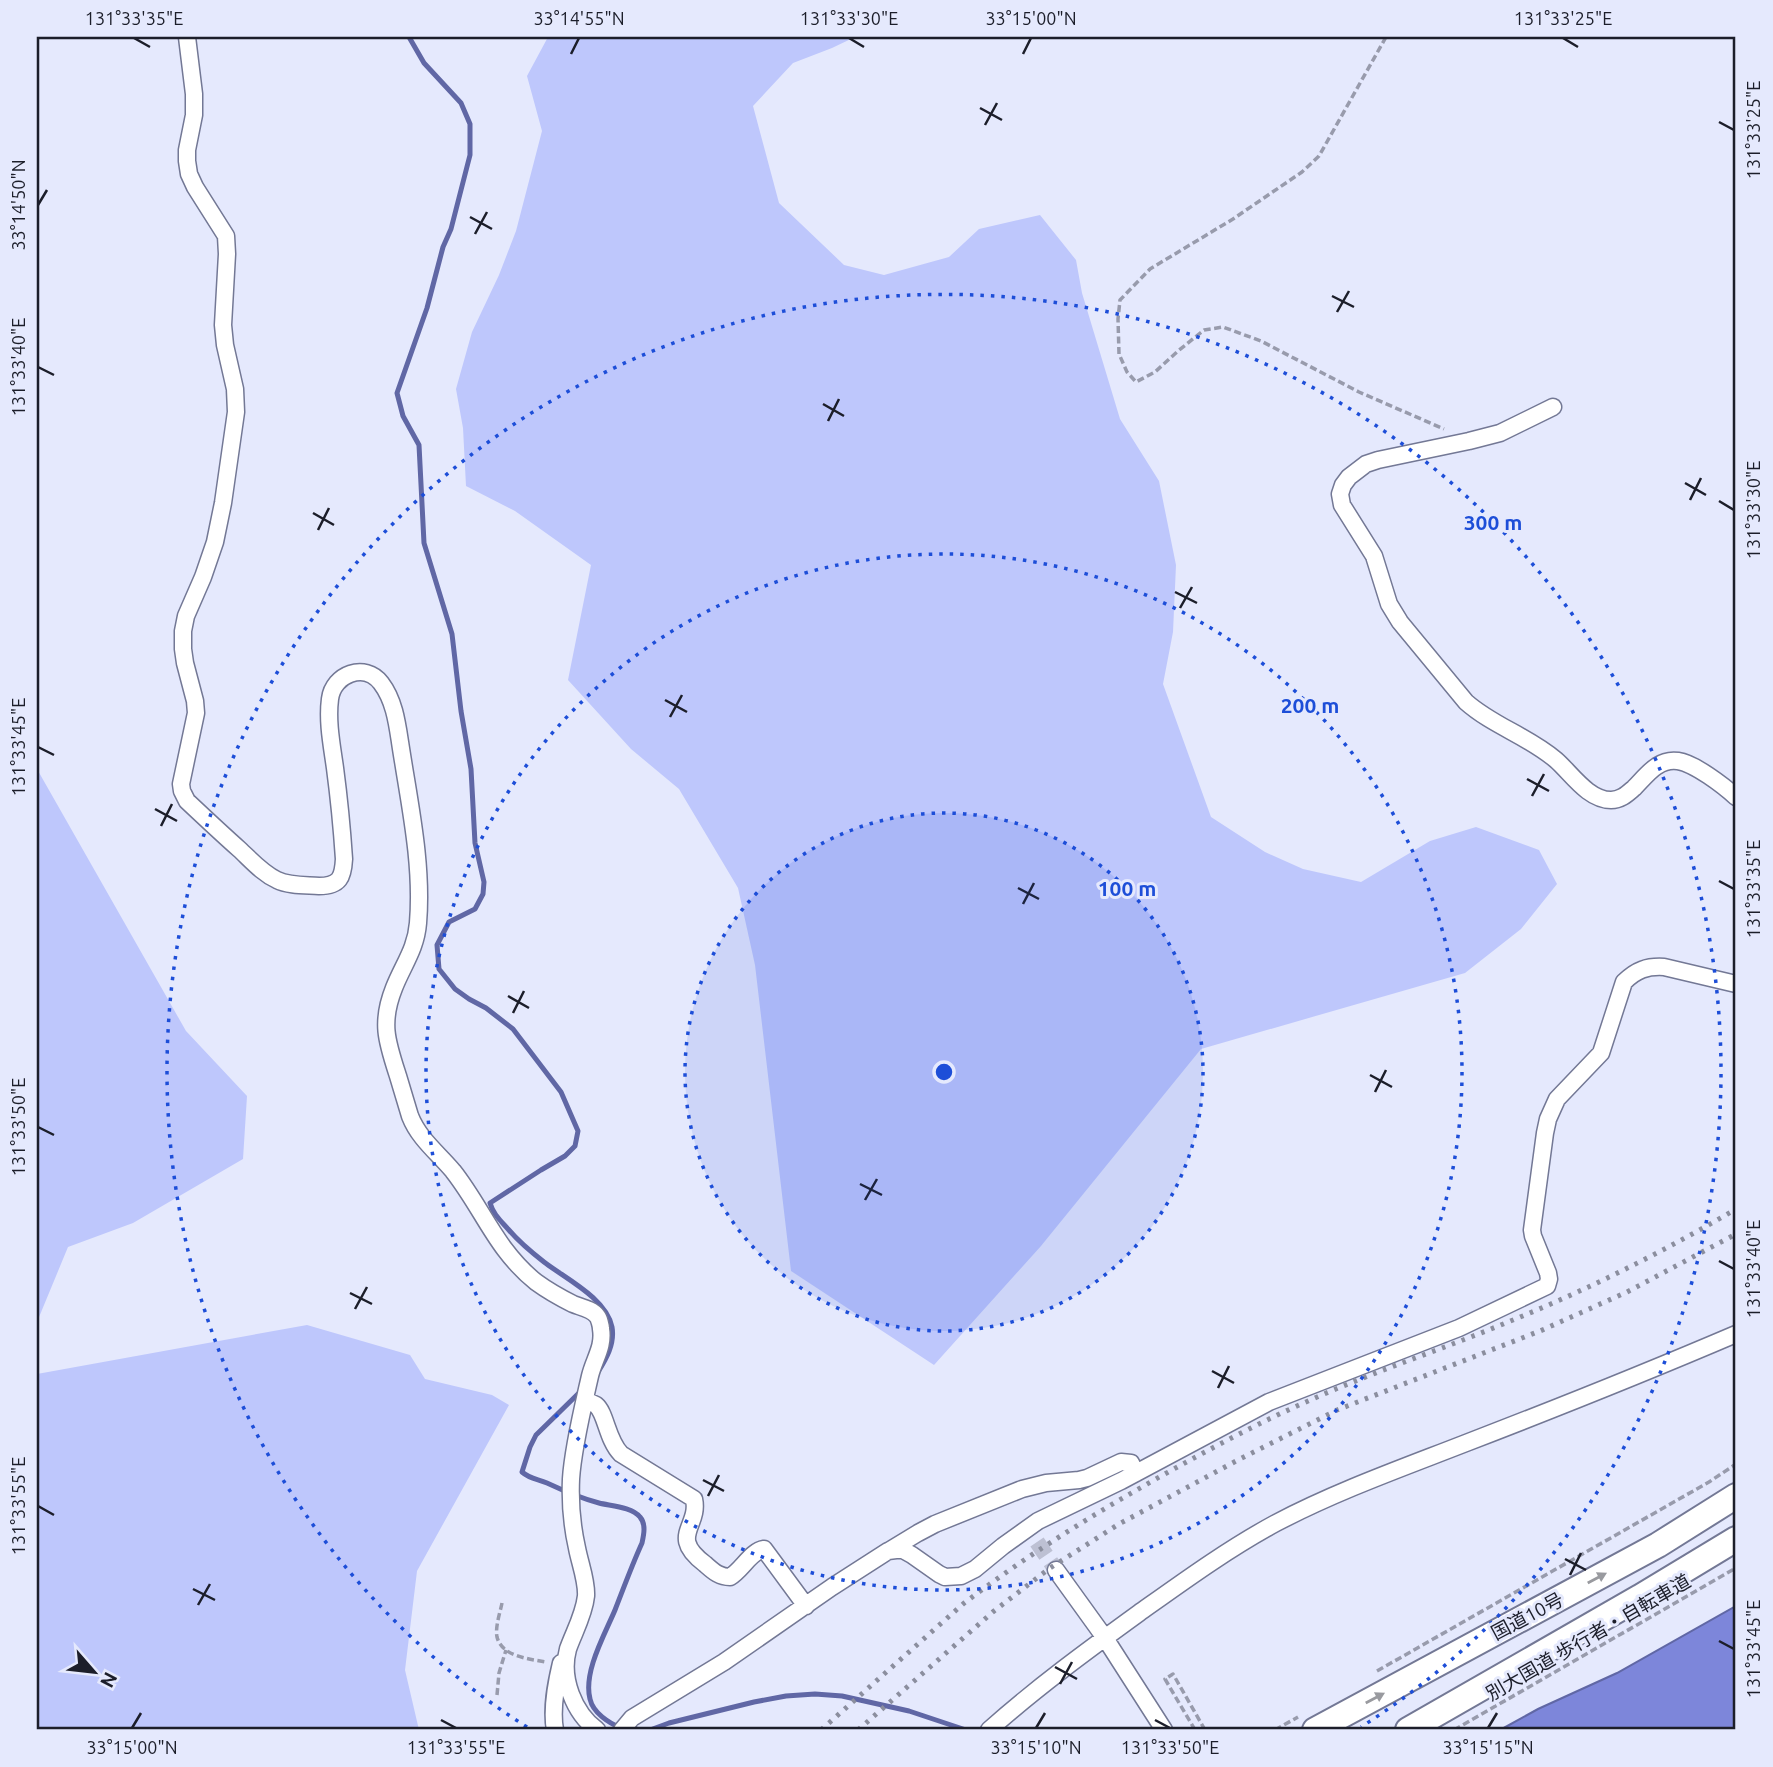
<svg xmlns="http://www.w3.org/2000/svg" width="1773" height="1767" font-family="Ubuntu,'Noto Sans JP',sans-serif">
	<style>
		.green { fill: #bec7fc }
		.water { fill: #7d86da; stroke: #6067a5; stroke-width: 2 }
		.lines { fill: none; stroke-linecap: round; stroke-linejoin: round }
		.stream { stroke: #6067a5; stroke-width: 5 }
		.minor-tunnel { stroke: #bdc0d3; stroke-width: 16; stroke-dasharray: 16 8; stroke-linecap: butt }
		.minor-casing { stroke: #737895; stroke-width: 19 }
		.highway-casing { stroke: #737895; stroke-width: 28 }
		.path { stroke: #989bac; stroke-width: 3.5; stroke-dasharray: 7 3.5; stroke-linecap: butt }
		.minor { stroke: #fff; stroke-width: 16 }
		.highway { stroke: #fff; stroke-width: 24 }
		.rail { stroke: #8b8e9e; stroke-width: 5; stroke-dasharray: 3.5 7; stroke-linecap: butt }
		.oneway { fill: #999a9f }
		.ticks { fill: none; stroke: #1c1e2a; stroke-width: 2.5 }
		.ring { fill: none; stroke: #1d4ed8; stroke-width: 3.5; stroke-dasharray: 3.5 7 }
		.labels { text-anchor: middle; stroke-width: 6; stroke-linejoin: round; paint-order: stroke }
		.street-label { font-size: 19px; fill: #1c1e2a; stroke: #e5e9fd }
		.centre { fill: #1d4ed8; stroke: #e5e9fd; stroke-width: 3.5 }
		.ring-label { font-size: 21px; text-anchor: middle; font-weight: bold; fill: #1d4ed8; stroke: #e5e9fd; stroke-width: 6; stroke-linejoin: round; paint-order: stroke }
		.neatline { fill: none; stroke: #1c1e2a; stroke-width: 2.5 }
		.ticks-label { font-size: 18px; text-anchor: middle; fill: #1c1e2a }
	</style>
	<rect width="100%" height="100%" fill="#e5e9fd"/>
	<path class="green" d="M548,37H855L832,48L793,63L753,106L779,203L844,265L884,275L949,257L979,229L1040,215L1076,260L1082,293L1120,419L1159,481L1176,565L1173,632L1163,684L1211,817L1265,852L1303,869L1361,882L1430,841L1476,827L1539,850L1557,884L1521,929L1465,973L1201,1049L1041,1246L934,1365L791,1271L755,965L738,888L679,789L631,749L568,680L591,565L515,511L466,486L463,428L456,389L472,332L499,275L516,231L542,131L527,76Z
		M37,769L186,1031L247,1096L243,1159L133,1223L68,1247L37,1322Z
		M307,1325L410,1355L425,1379L492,1395L509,1405L417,1571L405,1670L419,1730H37V1374Z"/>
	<path class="water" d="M1736,1606V1730H1500L1538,1709L1617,1673Z"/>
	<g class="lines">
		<path class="stream" d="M409,37L424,63L461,103L470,124V155L451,229L443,247L427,308L397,393L403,416L419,445L424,543L452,634L461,711L471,769L475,843L484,882L483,894L475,909L449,922L437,945L439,969L455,989L469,999L486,1008L513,1029L561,1092L578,1131L575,1146L565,1156L541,1170L490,1203C493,1214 501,1221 508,1229C519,1242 531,1252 544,1262C566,1279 606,1298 612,1327C615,1344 606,1359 598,1372
			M582,1390L536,1435L530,1447L522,1472C530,1479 538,1479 547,1483C564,1491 580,1498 599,1503C611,1506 632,1507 640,1517C646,1524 644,1534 642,1543C632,1565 624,1587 615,1610C605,1634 583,1672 590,1699C593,1713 609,1723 621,1728
			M650,1730L669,1723L754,1702L786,1696L815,1694L842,1696L909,1711L966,1730"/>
		<path class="minor-tunnel" d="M1037,1542L1056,1570"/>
		<g class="minor-casing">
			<path id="minor" d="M187,37L194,94V115L187,150V161L189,174L195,187L226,236L227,254L223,325L225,345L235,389L236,412L223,503L215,542L203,577L186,616L183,631V649L185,663L195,701L196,713L181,784L182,791L187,801C204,817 221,833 239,849C251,860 262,873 277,880C289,886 306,885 319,886C340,886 343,877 344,859C342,829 339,798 335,768C332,746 327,722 330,699C333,674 365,662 381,683C394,700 397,722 400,742C409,802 423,863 418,923C416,949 403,965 394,988C380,1023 387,1042 398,1076C402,1089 406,1103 410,1116C419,1139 438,1153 453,1171C483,1209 496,1250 536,1282C547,1290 561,1298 573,1304C580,1307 592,1309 597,1316C599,1318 601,1326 601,1329C604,1347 594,1359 590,1376C583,1407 573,1447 571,1479C570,1502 572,1526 577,1548C580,1564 587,1581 586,1596C584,1615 574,1632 568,1649C560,1678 574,1713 597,1730
				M1553,407L1500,433L1469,441L1378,460L1366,464L1349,477L1343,485L1340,494L1342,505L1374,556L1389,604L1400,622L1466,702C1493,726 1528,736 1556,760C1571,773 1588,800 1611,800C1621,800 1627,794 1634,788C1641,781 1649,771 1657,766C1663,762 1671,760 1678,761C1694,763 1724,786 1736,797
				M585,1400C586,1400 596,1405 596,1405C606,1413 607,1440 621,1454L694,1499C700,1527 668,1536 705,1564C713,1571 719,1577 730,1577C742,1570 751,1551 764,1549L806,1606
				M890,1550L918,1533L935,1524L1022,1489L1046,1483L1079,1480L1087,1478L1121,1462L1131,1463L1136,1473
				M1056,1570L1105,1638L1164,1730
				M555,1730C551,1709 556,1684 561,1663
				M622,1730L632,1718L724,1662L832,1587L888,1551L896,1550H903L912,1555L939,1574L945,1577L961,1576L975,1569L1003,1546L1038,1521L1121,1481L1269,1402L1459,1328L1547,1286L1549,1279L1548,1273L1533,1236L1532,1230L1545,1133L1548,1119L1557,1099L1601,1053L1624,982C1636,970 1647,966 1664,967L1736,984
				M989,1730C1036,1688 1088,1650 1139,1613C1184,1581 1228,1549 1276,1523C1337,1491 1402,1468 1466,1443C1557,1408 1647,1372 1736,1334"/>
		</g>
		<g class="highway-casing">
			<path id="highway" d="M1315,1730L1658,1545L1736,1496
				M1408,1730L1640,1597L1736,1539"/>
		</g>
		<path class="path" d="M1386,37L1319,156L1302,172L1233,219L1150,269L1120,300L1118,319L1119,354L1127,372L1136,382L1155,372L1178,351L1204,330L1223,327L1261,341L1359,392L1444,429
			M502,1603C500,1613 495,1627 497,1637C502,1657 530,1659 546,1662
			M1377,1671L1709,1482L1736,1464
			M497,1695L499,1673L506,1650
			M1195,1730L1165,1679L1173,1674L1205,1730
			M1275,1730L1298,1717
			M1454,1730L1736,1568"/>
		<use href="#minor" class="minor"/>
		<use href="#highway" class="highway"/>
		<path class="rail" d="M821,1730L963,1604C1035,1549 1113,1502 1192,1459C1229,1439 1267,1419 1306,1402C1372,1372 1441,1350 1508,1322C1587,1290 1663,1252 1736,1209
			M858,1730L994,1611L1050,1568L1119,1524L1238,1460L1337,1410L1540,1331L1627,1292L1736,1234"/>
	</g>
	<defs><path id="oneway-solid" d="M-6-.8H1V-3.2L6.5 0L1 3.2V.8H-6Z" transform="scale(1.75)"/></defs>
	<g class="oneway">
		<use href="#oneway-solid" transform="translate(1597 1578) rotate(-28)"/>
		<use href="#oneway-solid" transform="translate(1375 1698) rotate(-28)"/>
	</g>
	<path class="ticks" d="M134,38L150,47M849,38L864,47M1563,38L1578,47M571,54L579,38M1023,54L1031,38M980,108L1002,120M1719,122L1734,130M985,125L997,103M38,205L47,190M470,217L492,229M475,234L487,212M1332,296L1354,307M1337,312L1349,291M38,367L54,375M823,404L844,416M828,421L839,399M1685,483L1706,495M1690,500L1701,478M1719,501L1734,510M313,513L334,525M318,530L329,508M1175,592L1197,603M1180,608L1192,587M665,700L687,712M670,717L682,695M38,747L54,755M1527,779L1549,791M1532,796L1544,774M155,809L177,821M161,826L172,804M1719,881L1734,889M1018,888L1039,899M1023,904L1034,883M508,996L529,1008M513,1013L524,991M1370,1075L1392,1087M1375,1092L1386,1070M38,1127L54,1135M860,1184L882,1195M865,1200L877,1179M1719,1261L1734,1269M350,1293L372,1304M355,1309L367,1287M1212,1371L1234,1383M1218,1388L1229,1366M703,1480L724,1491M708,1496L719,1475M38,1506L54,1515M1565,1559L1586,1570M1570,1575L1581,1553M193,1589L215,1600M198,1605L210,1584M1719,1641L1734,1649M1055,1667L1077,1679M1060,1684L1072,1662M441,1720L456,1728M1155,1720L1170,1728M132,1728L141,1713M1036,1728L1045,1713M1488,1728L1497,1713"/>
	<circle cx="944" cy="1072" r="259" fill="#1d4ed8" fill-opacity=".12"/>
	<g class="ring">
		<circle cx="944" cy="1072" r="259"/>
		<circle cx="944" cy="1072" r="518"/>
		<path d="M527 1727A777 777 0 1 1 1361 1727"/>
	</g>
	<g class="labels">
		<g class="street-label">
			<text transform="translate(1527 1616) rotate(-28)" y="7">国道10号</text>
			<text transform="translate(1588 1637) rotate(-30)" y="7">別大国道 歩行者・自転車道</text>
		</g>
	</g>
	<circle cx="944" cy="1072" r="10" class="centre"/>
	<g class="ring-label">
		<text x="1493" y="530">300 m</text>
		<text x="1310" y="713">200 m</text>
		<text x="1127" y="896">100 m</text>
	</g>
	<rect width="1773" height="1767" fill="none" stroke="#e5e9fd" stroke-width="77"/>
	<g transform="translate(94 1672) rotate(118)" stroke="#e5e9fd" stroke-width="5" paint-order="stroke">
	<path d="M0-5L12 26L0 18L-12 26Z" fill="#1c1e2a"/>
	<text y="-10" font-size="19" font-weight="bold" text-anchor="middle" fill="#1c1e2a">N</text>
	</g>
	<rect x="38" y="38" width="1696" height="1690" class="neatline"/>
	<g class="ticks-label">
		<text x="134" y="25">131°33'35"E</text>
		<text x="579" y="25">33°14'55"N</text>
		<text x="849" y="25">131°33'30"E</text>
		<text x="1031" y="25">33°15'00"N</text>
		<text x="1563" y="25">131°33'25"E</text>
		<text transform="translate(1754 130) rotate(-90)" y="6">131°33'25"E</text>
		<text transform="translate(19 205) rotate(-90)" y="6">33°14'50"N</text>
		<text transform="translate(19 367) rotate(-90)" y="6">131°33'40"E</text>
		<text transform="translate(1754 510) rotate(-90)" y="6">131°33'30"E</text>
		<text transform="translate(19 747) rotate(-90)" y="6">131°33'45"E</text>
		<text transform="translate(1754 889) rotate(-90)" y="6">131°33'35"E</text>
		<text transform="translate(19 1127) rotate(-90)" y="6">131°33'50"E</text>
		<text transform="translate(1754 1269) rotate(-90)" y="6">131°33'40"E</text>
		<text transform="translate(19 1506) rotate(-90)" y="6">131°33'55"E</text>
		<text transform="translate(1754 1649) rotate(-90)" y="6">131°33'45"E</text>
		<text x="132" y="1754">33°15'00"N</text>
		<text x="456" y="1754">131°33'55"E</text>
		<text x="1036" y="1754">33°15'10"N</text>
		<text x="1170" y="1754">131°33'50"E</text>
		<text x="1488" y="1754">33°15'15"N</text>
	</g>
</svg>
